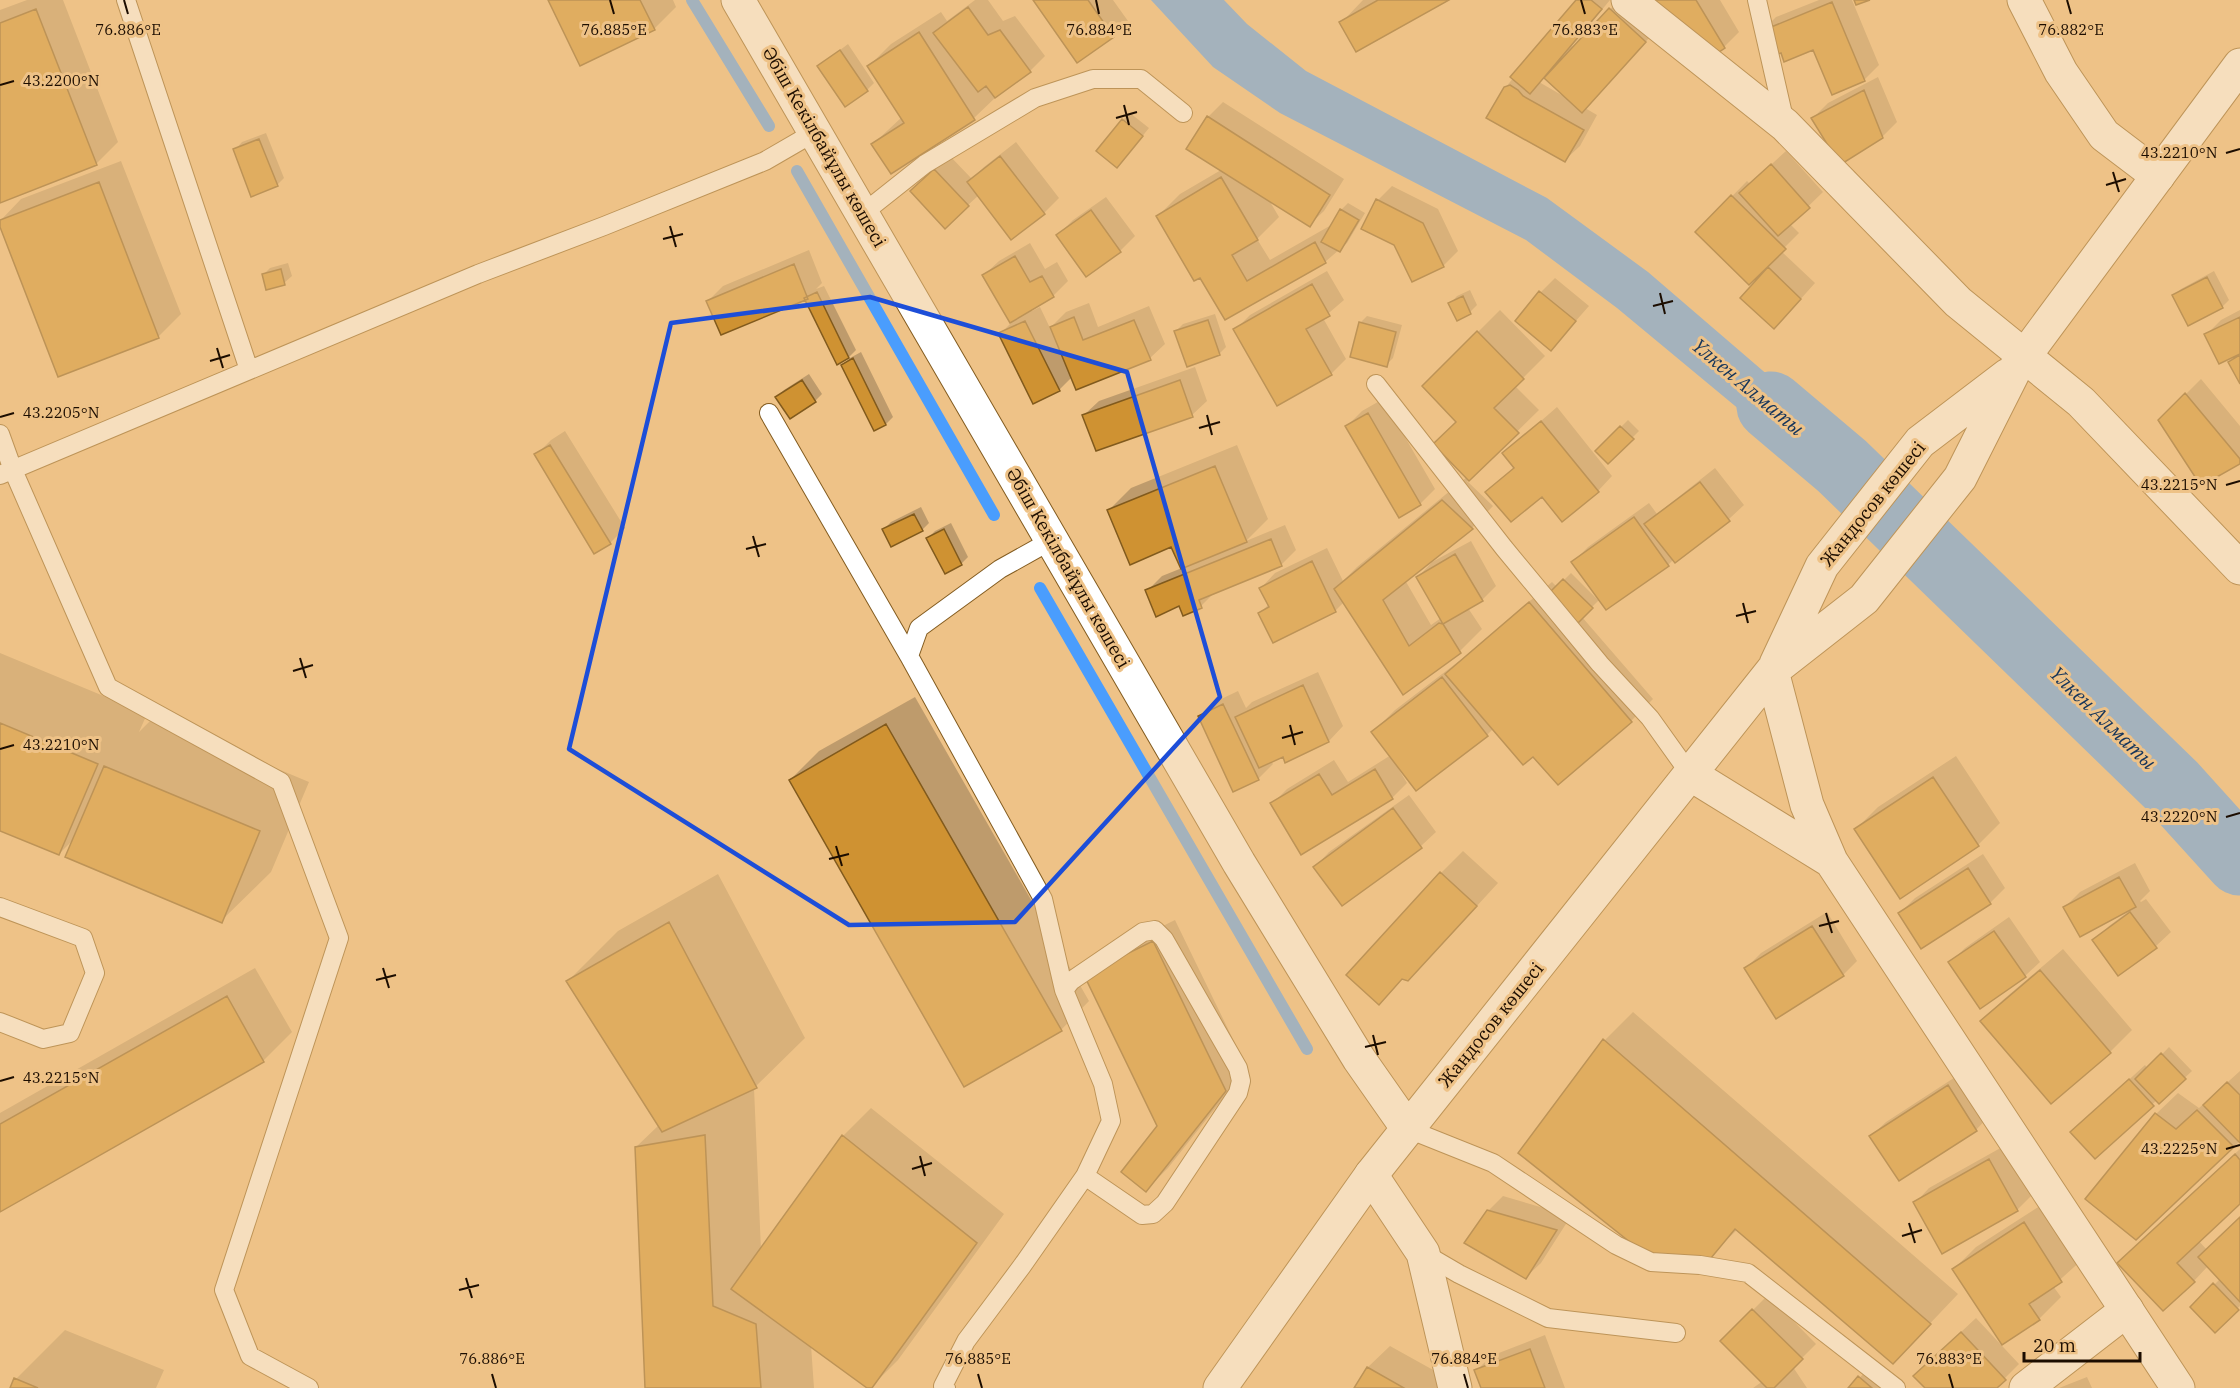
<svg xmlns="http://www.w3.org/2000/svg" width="2240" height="1388" font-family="'IBM Plex Serif',serif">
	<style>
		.water { fill: #4a9dfd }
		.shadow { fill: #0003; fill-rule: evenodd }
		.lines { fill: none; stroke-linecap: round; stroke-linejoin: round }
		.stream { stroke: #4a9dfd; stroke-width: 12 }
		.river { stroke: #4a9dfd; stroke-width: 69 }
		.building { fill: #cf9232; stroke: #815a1d; stroke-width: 1.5 }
		.lane-casing { stroke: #835c20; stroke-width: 20 }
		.street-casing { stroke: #835c20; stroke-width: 35 }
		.secondary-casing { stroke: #835c20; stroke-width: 35 }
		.lane { stroke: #fff; stroke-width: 18 }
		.street { stroke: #fff; stroke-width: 33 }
		.secondary { stroke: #fff; stroke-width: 33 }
		.marked { fill: none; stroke: #1d4ed8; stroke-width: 4.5; stroke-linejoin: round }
		.ticks { fill: none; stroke: #1c0d00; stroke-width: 2 }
		.labels { text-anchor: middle; stroke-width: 6; stroke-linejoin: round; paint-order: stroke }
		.street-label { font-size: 18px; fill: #1c0d00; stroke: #eec287 }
		.water-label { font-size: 20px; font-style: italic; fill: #15355b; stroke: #eec287 }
		.ticks-label { font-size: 15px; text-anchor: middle; fill: #1c0d00; stroke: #eec287; stroke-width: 6; stroke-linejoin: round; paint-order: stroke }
	</style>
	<rect width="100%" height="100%" fill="#eec287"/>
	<path class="water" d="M1151,0H1224L1247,24L1306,71L1547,198L1648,272L1855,450L1828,483L1617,308L1526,240L1280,113L1213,67Z"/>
	<path class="shadow" d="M27,0H63L118,142L96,164L0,201V10Z
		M549,0H673L676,7L654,29Z
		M975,0H988L1003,21L1015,16L1045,56L1030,71L996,97L974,118L891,172L873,144L902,117L869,66L891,44L941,12L947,21Z
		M1035,0H1113L1128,21L1113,36L1078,61Z
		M1363,0H1446L1341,23Z
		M1578,0H1610L1572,46L1574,48L1619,0L1660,26L1585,108L1597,115L1580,146L1565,160L1505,88ZM1545,77L1566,96L1565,97L1539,82Z
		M1653,0H1720L1739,32L1724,47Z
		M1819,0H1852L1879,65L1864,80L1814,48L1782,51L1761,32L1776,17Z
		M848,44L874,83L867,90L819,66Z
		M1878,77L1897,122L1882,137L1813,118L1828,103Z
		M1223,102L1344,179L1324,211L1309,225L1269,200L1279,217L1257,239L1270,260L1333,224L1341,210L1348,203L1365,213L1347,243L1325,262L1226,318L1201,276L1158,216L1180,194L1221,170L1208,117Z
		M1130,113L1149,128L1124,159L1123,120Z
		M266,133L284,178L277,185L235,150L242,142Z
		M1016,142L1059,198L1044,213L1012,238L979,195L968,205L926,176L949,155L972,179L984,167Z
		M1786,151L1823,192L1790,224L1799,233L1781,251L1815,283L1789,312L1767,267L1697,232L1747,181L1750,184Z
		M121,161L181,314L159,336L59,375L0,221L21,199Z
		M1392,186L1438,209L1458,251L1443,266L1378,200Z
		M1106,197L1135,236L1120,251L1058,235L1073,220Z
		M1030,243L1045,269L1057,262L1068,281L1053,296L1031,309L1032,311L1040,307L1050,328L1066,312L1089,303L1098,327L1149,306L1165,344L1150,358L1072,377L1059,390L1000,334L1011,323L984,275L999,261Z
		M809,250L822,283L816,289L824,286L856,350L849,357L837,363L811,296L722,333L708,301L723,286Z
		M288,263L292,276L284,283L263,275L270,268Z
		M1327,271L1344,300L1323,318L1346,359L1331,374L1235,330L1250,315Z
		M2214,271L2229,300L2222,307L2173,296L2181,289Z
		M1555,278L1589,306L1551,349L1541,292Z
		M1470,290L1477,305L1470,312L1450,304L1457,296Z
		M1500,310L1545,356L1515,386L1539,410L1467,481L1493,506L1472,528L1405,580L1431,625L1441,618L1418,577L1432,562L1471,541L1496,586L1482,600L1468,608L1482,629L1460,651L1403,693L1344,602L1335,611L1273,641L1260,613L1269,604L1261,588L1275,573L1327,548L1343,581L1357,567L1467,477L1458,421L1424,386Z
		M2240,310V381L2230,362L2238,354L2206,335L2221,320Z
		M1215,314L1226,347L1219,354L1176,331L1183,324Z
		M1367,316L1402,325L1393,358L1386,365L1360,323Z
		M861,352L893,417L886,424L875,429L843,365L850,358Z
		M1195,367L1207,401L1192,415H1084L1099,401Z
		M809,374L822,394L815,401L777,397L784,390Z
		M2201,379L2240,426V462L2160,420Z
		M1383,399L1435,489L1420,504L1347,426L1362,411Z
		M1557,407L1612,476L1598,491L1542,494L1487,492L1515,467L1504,453Z
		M1628,420L1639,431L1608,462L1597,451Z
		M565,431L625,528L610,543L536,455L551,440Z
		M1237,445L1268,519L1246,541L1285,525L1296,550L1281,565L1215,592L1201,606L1180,604L1147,591L1162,576L1182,568L1172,545L1109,510L1131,488Z
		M1715,468L1744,505L1729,519L1675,561L1673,560L1668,565L1600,599L1582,617L1653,699L1631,721L1533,755L1493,729L1487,735L1400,767L1398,768L1407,783L1392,798L1302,853L1272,804L1287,789L1334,760L1348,782L1391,755L1373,732L1395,710L1463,658L1552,582L1557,587L1571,573L1598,600L1600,599L1573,562L1588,547L1649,503L1657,514Z
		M921,507L929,523L922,530L884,529L891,522Z
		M951,523L968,557L961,564L928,538L935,531Z
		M0,653L147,714L139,732L154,717L309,782L271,872L221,921L75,838L59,854L0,829Z
		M1318,672L1343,726L1329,741L1286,761L1283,755L1271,761L1273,764L1258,779L1200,717L1215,702L1238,691L1246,708L1252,702Z
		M915,697L1089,1001L1061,1030L790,780L819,751Z
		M1956,756L2000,823L1978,845L1856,829L1878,807Z
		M1409,795L1436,832L1421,846L1342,904L1315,867L1329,852Z
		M1463,851L1498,883L1430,957L1408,979L1403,978L1379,1003L1441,873Z
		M1983,854L2005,888L1990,903L1900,913L1915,898Z
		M2135,863L2150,891L2140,901L2141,902L2146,899L2171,932L2156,946L2118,974L2094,941L2109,926L2129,911L2128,909L2065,907L2080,892Z
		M718,874L805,1038L754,1088L761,1250L843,1136L871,1108L1004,1214L898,1360L870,1388L811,1345L814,1388H646L636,1147L659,1125L568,981L618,931Z
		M1827,912L1857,961L1843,975L1746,968L1761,953Z
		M2009,917L2040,962L2025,976L1950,963L1965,948Z
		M1175,920L1247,1068L1168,1168L1146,1190L1159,1126L1108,953Z
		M2063,949L2132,1030L2110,1052L1982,1021L2004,999Z
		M255,968L292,1032L263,1061L0,1210V1113Z
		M1633,1012L1958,1294L1921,1333L1738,1229L1710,1256L1605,1040Z
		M2169,1047L2192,1071L2159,1102L2157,1100L2095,1157L2087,1118L2145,1065L2148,1069Z
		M2240,1071V1141L2136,1238L2156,1114L2178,1093L2199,1108Z
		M1963,1072L1990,1115L1976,1130L1871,1136L1886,1122Z
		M2004,1146L2032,1195L2017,1210L1915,1203L1929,1188Z
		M2240,1149V1202L2198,1240L2207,1250L2240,1218V1306L2215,1330L2192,1307L2220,1279L2208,1266L2194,1281L2141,1241Z
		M1503,1196L1571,1216L1541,1263L1526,1277L1488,1211Z
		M2046,1202L2083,1259L2053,1286L2061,1297L2039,1319L1954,1269L1976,1247Z
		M1768,1295L1816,1344L1793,1367L1807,1388H1753L1763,1381L1722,1341Z
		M1976,1318L2019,1364L1995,1388H1927L1930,1361Z
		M65,1330L164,1370L156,1388H12L16,1379Z
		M1545,1335L1565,1388H1482L1476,1371L1491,1356Z
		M1390,1346L1444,1376L1437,1388H1356L1368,1367Z
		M1866,1371L1887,1388H1850Z
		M2087,1377L2092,1388H2059Z"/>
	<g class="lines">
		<path class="stream" d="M692,0L769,126
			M797,171L994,515
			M1040,588L1307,1049"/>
		<path class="river" d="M1771,406L1842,466L2172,786L2240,861"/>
	</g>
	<path class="building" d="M548,0H640L655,30L580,66Z
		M1033,0H1088L1114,37L1077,63Z
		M1378,0H1449L1356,52L1339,22Z
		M1576,0H1591L1602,9L1530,94L1510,77Z
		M1653,0H1696L1725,48L1710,58Z
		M1854,0H1870L1856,5Z
		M1832,2L1865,81L1832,95L1813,50L1784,62L1781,53L1769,57L1759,32Z
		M968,7L988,35L1000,30L1031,72L995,98L986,86L978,92L933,33Z
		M1609,8L1646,42L1582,113L1544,78Z
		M36,9L97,165L0,203V23Z
		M919,32L975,120L891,174L871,144L904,123L867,66Z
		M840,50L868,91L845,107L817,66Z
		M1510,85L1518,90L1523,96L1584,130L1565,162L1486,118L1504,87Z
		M1864,90L1883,138L1840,165L1811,118Z
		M1207,116L1330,195L1310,227L1186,149Z
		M1122,119L1143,136L1117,168L1096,151Z
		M259,139L278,186L251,197L233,149Z
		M1000,156L1045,214L1011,240L967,182Z
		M1771,164L1810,208L1778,236L1739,193Z
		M934,169L969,206L945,229L910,191Z
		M1221,177L1258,240L1232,255L1247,281L1315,242L1326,263L1225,320L1200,278L1194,281L1156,216Z
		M99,182L159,338L58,377L0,227V220Z
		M1731,195L1786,249L1749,285L1695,232Z
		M1376,199L1423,223L1444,267L1412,282L1394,245L1361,229Z
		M1340,209L1359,220L1340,252L1321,242Z
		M1091,210L1121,252L1086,277L1056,235Z
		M1015,256L1030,282L1042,276L1054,297L1010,323L982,275Z
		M794,264L808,299L721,335L706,301Z
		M1768,267L1801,299L1774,329L1740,298Z
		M281,269L285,285L266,290L262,274Z
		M2207,277L2223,308L2188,326L2172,295Z
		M1312,284L1330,316L1306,329L1332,375L1277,406L1233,329Z
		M1539,291L1576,321L1551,351L1515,321Z
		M817,292L849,358L837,365L804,298Z
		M1463,296L1471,314L1457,321L1448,303Z
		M1074,317L1083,340L1134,320L1151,360L1076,390L1050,327Z
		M2240,317V354L2219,364L2204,334Z
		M1208,320L1220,355L1187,367L1174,331Z
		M1025,321L1060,391L1033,404L998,333Z
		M1359,322L1396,332L1387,367L1350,357Z
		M1477,331L1524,379L1494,408L1519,433L1469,481L1433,444L1456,422L1422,386Z
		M2240,355V384L2228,362Z
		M853,358L886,425L874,431L841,365Z
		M802,380L816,402L790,419L775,397Z
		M1180,380L1193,417L1096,451L1082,415Z
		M2185,393L2240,459V464L2201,486L2158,420Z
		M1368,413L1421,505L1399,518L1345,426Z
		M1541,421L1599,492L1562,522L1542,497L1511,522L1485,492L1514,468L1502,453Z
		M1620,426L1634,439L1608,464L1595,451Z
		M550,445L611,544L594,554L534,454Z
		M1215,466L1247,542L1181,569L1171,547L1130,565L1107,510Z
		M1700,482L1730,521L1675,563L1644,524Z
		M1442,500L1473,529L1383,600L1409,646L1439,623L1443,624L1461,653L1403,695L1334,589Z
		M914,514L923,531L891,547L882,529Z
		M1634,517L1669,566L1606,610L1571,562Z
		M944,529L962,565L945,574L926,538Z
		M1271,539L1282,566L1199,600L1202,608L1183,616L1179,606L1156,617L1145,590Z
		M1455,554L1483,601L1443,624L1416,577Z
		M1312,561L1336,612L1273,643L1258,613L1269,607L1259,588Z
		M1563,579L1593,608L1575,626L1545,597Z
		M1529,602L1632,722L1558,785L1533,757L1523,765L1445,674Z
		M1442,677L1488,736L1416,791L1371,732Z
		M1303,685L1329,742L1285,763L1283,757L1259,768L1235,717Z
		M1223,704L1259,780L1233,792L1198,716Z
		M0,723L98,764L59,855L0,831Z
		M886,724L1062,1031L964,1087L789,780Z
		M104,766L260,831L222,923L65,857Z
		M1375,769L1393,799L1301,855L1270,803L1319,774L1332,795Z
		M1933,777L1979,846L1900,899L1854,829Z
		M1393,808L1422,848L1342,906L1313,867Z
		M1968,868L1991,904L1921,949L1898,913Z
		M1440,872L1477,906L1408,981L1402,979L1379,1005L1346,975Z
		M2119,877L2136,907L2080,937L2063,907Z
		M2130,912L2157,948L2118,976L2092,940Z
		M669,922L757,1088L662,1132L566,981Z
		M1812,926L1844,976L1776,1019L1744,968Z
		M1994,931L2026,977L1980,1009L1948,962Z
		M1153,941L1226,1091L1146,1192L1121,1172L1157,1126L1084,975Z
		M2040,970L2111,1053L2051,1104L1980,1021Z
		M227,996L264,1062L0,1212V1124Z
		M1603,1039L1931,1324L1893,1364L1735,1229L1711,1258L1645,1254L1518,1153Z
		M2161,1053L2186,1079L2159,1104L2135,1079Z
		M2129,1079L2154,1106L2095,1159L2070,1132Z
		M2227,1082L2240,1095V1143L2203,1105Z
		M1948,1085L1977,1131L1899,1181L1869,1136Z
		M2197,1110L2234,1147L2136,1240L2085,1199L2155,1113L2176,1129Z
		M705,1135L713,1306L756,1324L761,1388H645L635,1147Z
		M842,1135L977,1243L872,1388H867L731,1289Z
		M2235,1154L2240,1160V1204L2177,1263L2195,1282L2163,1311L2117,1263Z
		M1989,1159L2018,1211L1942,1254L1913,1202Z
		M1487,1210L1557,1230L1526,1279L1464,1243Z
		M2240,1217V1302L2198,1257Z
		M2024,1222L2062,1282L2029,1304L2040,1320L2002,1345L1952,1269Z
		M2213,1283L2239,1310L2215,1333L2190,1307Z
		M1752,1309L1803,1359L1774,1388H1767L1720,1341Z
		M1961,1332L2006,1380L1997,1388H1925L1913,1376Z
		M1530,1349L1545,1388H1481L1474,1370Z
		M1367,1367L1404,1388H1354Z
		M1858,1376L1872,1388H1848Z
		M14,1378L38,1388H10Z"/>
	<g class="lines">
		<g class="lane-casing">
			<path id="lane" d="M126,0L249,370
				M1757,0L1785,123
				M862,214L925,164L1035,98L1093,79H1141L1183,113
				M1376,384L1504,548L1600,664L1650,718L1690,774
				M769,413L909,656
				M0,434L13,470L108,687L281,782L339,938L224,1290L250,1356L309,1388
				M0,475L478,274L604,226L765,161L815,132
				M1052,540L1000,569L919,628L909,656L1043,899L1064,990
				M0,907L83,938L95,973L70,1033L43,1039L0,1022
				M1408,1129L1493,1163L1616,1245L1651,1262L1700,1265L1748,1273L1896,1388
				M1423,1253L1459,1274L1548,1318L1676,1333
				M946,1388L943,1386L966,1341L1022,1266L1085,1176L1111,1121L1103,1084L1064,990L1071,981L1143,932L1155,930L1164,939L1238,1068L1241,1081L1238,1093L1165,1203L1153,1214L1142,1215L1085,1176"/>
		</g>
		<g class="street-casing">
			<path id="street" d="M1628,0L1785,125L1958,302L2081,402L2240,568
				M2024,0L2061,72L2104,135L2158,176
				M1371,1175L1423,1253L1455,1388
				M2026,1388L2127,1310"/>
		</g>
		<g class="secondary-casing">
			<path id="secondary" d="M738,0L1239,863L1359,1059L1408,1129
				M1776,664L1822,566L1920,442L2008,375
				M1772,671L1807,805L1831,861L2178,1388
				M1690,774L1831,861
				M1220,1388L1371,1175L1772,671L1864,599L1960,478L2015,369L2240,65"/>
		</g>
		<use href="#lane" class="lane"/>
		<use href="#street" class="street"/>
		<use href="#secondary" class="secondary"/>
	</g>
	<path d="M0 0H2240V1388H0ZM870,297L1127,372L1220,697L1015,922L849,925L569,749L671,323Z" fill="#eec287" fill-opacity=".55" fill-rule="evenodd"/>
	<path class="marked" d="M870,297L1127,372L1220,697L1015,922L849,925L569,749L671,323Z"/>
	<path class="ticks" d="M124,0L128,14M610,0L614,14M1096,0L1099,14M1581,0L1585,14M2067,0L2071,14M0,85L14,81M1124,105L1129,125M1116,118L1137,112M2226,153L2240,149M2113,172L2119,192M2106,185L2126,179M670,226L676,247M663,239L683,234M1660,293L1665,314M1653,306L1673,301M217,348L223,368M210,361L230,355M1207,415L1212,435M0,417L14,413M1199,428L1220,422M2226,485L2240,481M753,536L759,557M746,549L766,544M1743,603L1748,623M1736,616L1756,611M300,658L306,678M293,671L313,665M1290,725L1295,745M1282,738L1303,732M0,749L14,745M2226,817L2240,813M836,846L842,866M829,859L849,854M1826,913L1832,933M1819,926L1839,921M383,968L389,988M376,980L396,975M1373,1035L1378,1055M1365,1047L1386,1042M0,1081L14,1077M2226,1149L2240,1145M920,1156L925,1176M912,1169L932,1163M1909,1223L1915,1243M1902,1236L1922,1230M466,1278L472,1298M459,1290L479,1285M492,1374L496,1388M978,1374L982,1388M1464,1374L1468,1388M1949,1374L1953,1388"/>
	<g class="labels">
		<g class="street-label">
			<text transform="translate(824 147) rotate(60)" y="6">Әбіш Кекілбайұлы көшесі</text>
			<text transform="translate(1873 504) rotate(-51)" y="6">Жандосов көшесі</text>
			<text transform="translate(1068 568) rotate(60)" y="6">Әбіш Кекілбайұлы көшесі</text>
			<text transform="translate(1491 1025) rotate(-51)" y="6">Жандосов көшесі</text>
		</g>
		<g class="water-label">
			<text transform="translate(1748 387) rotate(40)" y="7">Үлкен Алматы</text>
			<text transform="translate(2103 718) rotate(44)" y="7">Үлкен Алматы</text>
		</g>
	</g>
	<g class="ticks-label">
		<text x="128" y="35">76.886°E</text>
		<text x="614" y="35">76.885°E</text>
		<text x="1099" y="35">76.884°E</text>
		<text x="1585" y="35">76.883°E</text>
		<text x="2071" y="35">76.882°E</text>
		<text x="61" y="86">43.2200°N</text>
		<text x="2179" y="158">43.2210°N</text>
		<text x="61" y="418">43.2205°N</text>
		<text x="2179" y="490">43.2215°N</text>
		<text x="61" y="750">43.2210°N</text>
		<text x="2179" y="822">43.2220°N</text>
		<text x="61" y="1083">43.2215°N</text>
		<text x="2179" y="1154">43.2225°N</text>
		<text x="492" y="1364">76.886°E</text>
		<text x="978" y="1364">76.885°E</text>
		<text x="1464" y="1364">76.884°E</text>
		<text x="1949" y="1364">76.883°E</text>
	</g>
	<path d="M2024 1352v9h116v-9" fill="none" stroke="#1c0d00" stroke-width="3"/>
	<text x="2033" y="1352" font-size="18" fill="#1c0d00" stroke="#eec287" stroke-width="4.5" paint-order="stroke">20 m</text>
</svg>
